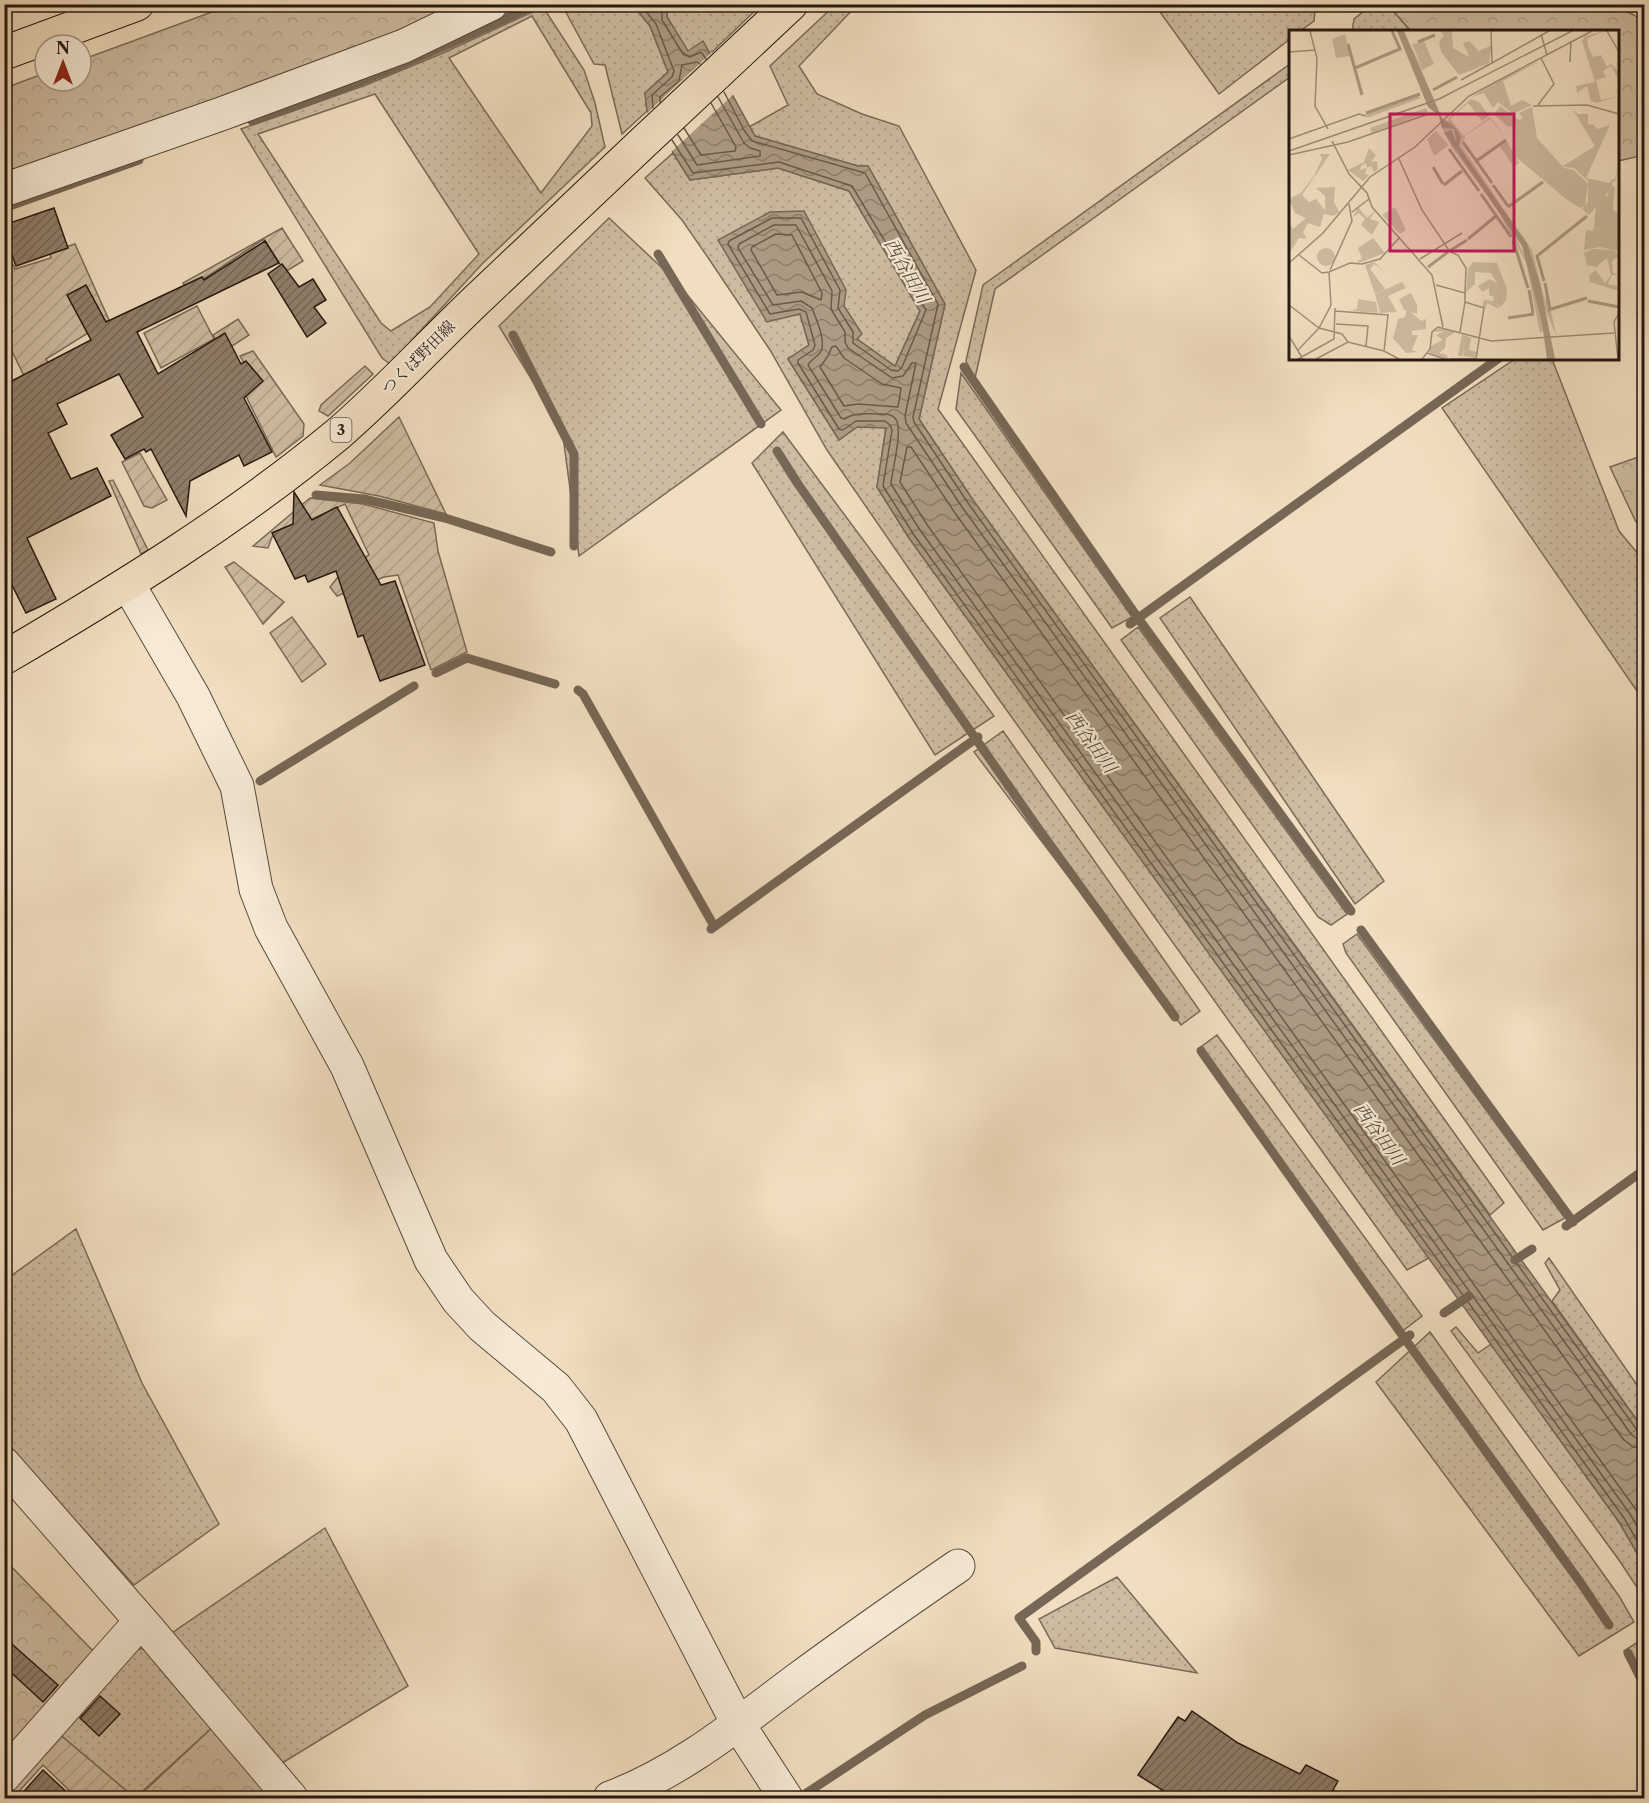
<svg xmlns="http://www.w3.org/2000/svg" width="1649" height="1803" font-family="'Libre Caslon Text','Noto Serif JP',serif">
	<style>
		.grass { fill: url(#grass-dots); stroke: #7a6a59; stroke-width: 1.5; fill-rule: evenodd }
		.forest { fill: url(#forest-crowns); stroke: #7a6a59; stroke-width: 1.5 }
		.garden { fill: url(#garden-furrows); stroke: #7a6a59; stroke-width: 1.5 }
		.water { fill: url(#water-waves); stroke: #766756; stroke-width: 1.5 }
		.pier { fill: #f1dec0 }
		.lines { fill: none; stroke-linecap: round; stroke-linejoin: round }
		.shore { stroke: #695a4a; stroke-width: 1.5 }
		.stream { stroke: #766756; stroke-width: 9 }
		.building { fill: url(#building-hatch); stroke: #261810; stroke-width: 1.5 }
		.minor-casing { stroke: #594a3c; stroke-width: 35 }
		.major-casing { stroke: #261810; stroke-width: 35 }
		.highway-casing { stroke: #261810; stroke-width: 35 }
		.minor { stroke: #f6ead6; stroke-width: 33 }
		.major { stroke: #f1dec0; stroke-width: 33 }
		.highway { stroke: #f1dec0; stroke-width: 33 }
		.labels { text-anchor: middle; stroke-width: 4.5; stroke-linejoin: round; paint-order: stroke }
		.shield { fill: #f6ead6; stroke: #64574b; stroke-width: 1.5 }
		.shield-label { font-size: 15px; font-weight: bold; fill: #261810 }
		.street-label { font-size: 16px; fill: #261810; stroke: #f6ead6 }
		.water-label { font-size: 18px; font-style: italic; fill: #5c4c3e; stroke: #f6ead6 }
		.inset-river { fill: none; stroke: #ac9b84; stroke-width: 3 }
		.inset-road { fill: none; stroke: #a08f7a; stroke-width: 1.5 }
		.view { fill: #c2185b; fill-opacity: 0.15; stroke: #c2185b; stroke-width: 3 }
		.inset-edge { fill: none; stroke: #261810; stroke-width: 3 }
	</style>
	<defs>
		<pattern id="grass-dots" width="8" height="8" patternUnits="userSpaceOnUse" patternTransform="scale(1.5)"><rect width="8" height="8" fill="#cebca2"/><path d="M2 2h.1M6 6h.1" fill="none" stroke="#b1a18a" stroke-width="1.8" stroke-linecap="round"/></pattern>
		<pattern id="forest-crowns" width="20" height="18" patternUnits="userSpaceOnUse" patternTransform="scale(1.5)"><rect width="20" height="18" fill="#cebca2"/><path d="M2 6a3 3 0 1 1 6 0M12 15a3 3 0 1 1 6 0" fill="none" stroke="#b1a18a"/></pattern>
		<pattern id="garden-furrows" width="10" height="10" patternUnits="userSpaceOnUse" patternTransform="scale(1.5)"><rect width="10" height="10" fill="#cebca2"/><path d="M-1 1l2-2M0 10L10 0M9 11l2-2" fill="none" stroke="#b1a18a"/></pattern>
		<pattern id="water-waves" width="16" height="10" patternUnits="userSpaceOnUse" patternTransform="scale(1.5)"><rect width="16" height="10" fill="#ac9b84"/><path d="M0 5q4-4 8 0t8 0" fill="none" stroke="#8c7d6b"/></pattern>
		<pattern id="building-hatch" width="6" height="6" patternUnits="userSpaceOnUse" patternTransform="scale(1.5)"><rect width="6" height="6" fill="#907f6c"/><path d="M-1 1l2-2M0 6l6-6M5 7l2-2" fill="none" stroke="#756757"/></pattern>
	</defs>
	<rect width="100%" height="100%" fill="#f1dec0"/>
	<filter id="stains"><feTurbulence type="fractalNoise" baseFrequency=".00333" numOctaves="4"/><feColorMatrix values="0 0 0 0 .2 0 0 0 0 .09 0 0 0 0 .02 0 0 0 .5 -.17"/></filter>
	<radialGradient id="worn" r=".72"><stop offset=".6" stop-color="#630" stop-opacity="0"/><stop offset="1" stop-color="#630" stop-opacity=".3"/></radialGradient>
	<path class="grass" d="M1373,4L1389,5L1411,32H1352L1354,19Z
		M562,5H633L650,26L668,72L645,93L647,111L622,134L605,65L594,64Z
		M667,5H761L710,54L688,52L667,17Z
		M835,5H857L799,66L817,94L862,114L899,126L976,270L938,409L1504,1203L1490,1215L973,500L919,419L945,304L868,166H858L755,136L749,127L788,105L770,66Z
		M1310,5L1315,11L1314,21L1300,31L1290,32V39L1219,94L1155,5Z
		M543,7L584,70L595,103L605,147L482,264L390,364L382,358L241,129L366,85L443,53ZM532,16L591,113L592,126L541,193L449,58ZM375,94L479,254L430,307L391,331L381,323L258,134Z
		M1290,64V77L995,289L975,378L966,361L983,285Z
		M673,153L690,180L778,168L849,191L920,311L895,366L857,339L861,333L844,306L800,314L809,345L788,359L839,440L857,427H886L877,487L909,538L1429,1258L1407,1270L998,698L827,450L770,350L709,259L682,220L645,178Z
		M609,218L676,281L781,410L579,556L562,429L499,326Z
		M1515,359H1552L1619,531L1644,561V685L1637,691L1442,408Z
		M961,373L1132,617L1112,628L956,409Z
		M783,432L994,716L935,755L752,463Z
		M1190,597L1384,881L1355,904L1160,618Z
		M1138,627L1347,914L1331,925L1318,917L1121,640Z
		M1003,731L1200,1011L1181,1025L974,752Z
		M1357,934L1565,1218L1543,1230L1346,953L1343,944Z
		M1217,1035L1422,1316L1400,1333L1198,1049Z
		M76,1229L142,1383L219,1524L134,1585L5,1443L4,1281Z
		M1549,1258L1644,1395V1430L1552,1301L1560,1290L1545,1263Z
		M1456,1327L1478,1353L1491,1344L1619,1522L1644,1565V1598L1619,1560L1451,1331Z
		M1430,1332L1619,1596L1634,1622L1579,1656L1376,1382Z
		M325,1528L408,1686L279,1765L172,1633Z
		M1117,1577L1197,1673L1055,1648L1039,1619Z
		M1644,1638V1689L1624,1651Z
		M155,1646L214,1726L135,1798L58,1733L130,1651Z"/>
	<path class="forest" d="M1610,4L1634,15L1644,23V155L1618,161V32L1411,31L1388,5Z
		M231,5H469L5,178V88L45,73V81H81V60Z
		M1644,288V349L1637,312Z
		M1644,455V532L1635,520L1610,467Z
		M4,1559L94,1652L4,1756Z
		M214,1726L269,1798H137Z"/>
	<path class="garden" d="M282,228L303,261L285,272L264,239L191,287L187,289L183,283Z
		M75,244L109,320L46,359L51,369L33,394L5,337V263L11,260L15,269L51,258L50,252Z
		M197,306L214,339L161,368L144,333Z
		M238,319L249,335L223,352L213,335Z
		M253,351L304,424L303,436L276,457L235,374L245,365L240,356Z
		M365,366L373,374L328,416L319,411L321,405Z
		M399,417L446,514L379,496L320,485L350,463Z
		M140,453L167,500L152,508L144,506L122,462Z
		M113,480L148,550L141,554L109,481Z
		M310,498L363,504L434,523L438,551L467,652L431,670L398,575L384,577L337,596L330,587L341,573L369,555L345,504L272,537L268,548L253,546Z
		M234,562L284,602L263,624L225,567Z
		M292,617L326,664L302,682L270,633Z
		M58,1733L135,1798H77L43,1765L13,1798H5V1795Z"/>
	<path class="water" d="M633,5H667V17L688,51L703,41L755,136L858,166H868L945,304L919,419L973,500L1644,1430V1565L1619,1522L909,538L877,487L886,428L857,427L839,440L788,359L809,345L800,314L767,322L718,240L770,212L804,211L846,290L844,306L862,334L857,339L895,366L920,311L849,191L778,168L690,180L647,111L645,93L668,72L650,26Z"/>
	<path class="pier" d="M712,52L735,93L670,153L646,114Z"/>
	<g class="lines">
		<path class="shore" d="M640,4L656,24L674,71L672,77L652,95L653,108
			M662,4V20L683,54L690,57L701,52L706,59
			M724,92L744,130L752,141L865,173L938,304L913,417L914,422L968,503L1637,1430L1644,1433
			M660,102V97L679,81L682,65L697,62L700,64
			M684,128L701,155L735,151L736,147L711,103
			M678,135L697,165L760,156V151L750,148L744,143L718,97
			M672,140L693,173L779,162L852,186L926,310L902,367L898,371L891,370L853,343V332L838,308L840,290L801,218H772L729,241L728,244L770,314L799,309L806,312L815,345L813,350L798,360V363L839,429L843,430L856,421H885L890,425L892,430L883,486L914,535L1624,1518L1644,1553
			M776,234L792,235L822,293L821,300L802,292L777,295L751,250L752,247Z
			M836,346L844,358L882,384L901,388L898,407L858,404L844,406L820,367L828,356L832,347Z
			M1644,1440L1637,1439L1631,1434L962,507L906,423L905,416L916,363H912L903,376L892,378L848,348L845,342V332L831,309L832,291L796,225H774L739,244L738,248L773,305L801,301L812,308C816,319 826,340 821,351C818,357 811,359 808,365L841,418L844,419C855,412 865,414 877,414C883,414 890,413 895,418C904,428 892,470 891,484L920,530L1630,1514L1644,1538
			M1644,1449L1633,1447L1623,1439L955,513L911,447H907L900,482L928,526L1644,1521"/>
		<path class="stream" d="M252,121C350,89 443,48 537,4
			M4,208L139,160
			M658,254L761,424
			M513,335L574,454V546
			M964,367L1138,618L1351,911
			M777,451L798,484L1038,828L1175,1017
			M316,495L364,499L445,518L551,552
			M1130,624L1499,358
			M436,673L467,658L555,684
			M578,690L583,694L714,926
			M260,781L414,686
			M711,929L978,737
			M1361,930L1573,1222
			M1201,1051L1405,1339L1580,1582L1609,1625
			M1566,1226L1644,1170
			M1515,1260L1532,1249
			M1444,1313L1469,1296
			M1036,1651V1642L1019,1618L1410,1335
			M1628,1653L1644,1685
			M799,1798L925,1715L1022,1666"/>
	</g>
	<path class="building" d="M54,208L68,248L16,266L4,234V225Z
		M265,241L279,263L137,332L158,374L225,333L241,364L246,361L263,381L244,398L272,452L244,466L239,455L190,481L186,516L151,449L146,452L144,449L125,459L111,435L143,417L119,374L57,404L67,424L48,433L71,479L97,468L111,496L27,538L56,599L26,613L4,569V385L91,340L67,295L86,285L106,322L202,277L204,280Z
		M282,264L299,287L313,279L326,300L314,307L326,323L307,337L268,274Z
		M294,492L312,520L337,507L381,585L395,581L425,665L380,681L363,635L358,637L336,571L308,582L305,575L295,579L272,533L293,524Z
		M4,1637L58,1685L43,1702L4,1666Z
		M100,1696L120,1714L99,1736L80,1718Z
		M1192,1711L1238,1743L1300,1774L1306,1765L1338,1781L1333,1790L1349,1798H1175L1138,1775L1178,1717L1185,1721Z
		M43,1770L73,1798H18Z"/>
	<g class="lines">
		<g class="minor-casing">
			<path id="minor" d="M4,190L221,114L404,46L491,4
				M128,584L193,696L237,786L256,889L271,928L347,1066L431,1260L458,1300L482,1326L556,1388L581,1420L738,1724L786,1798
				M4,1464L149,1630L291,1798
				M4,1776L141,1621
				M610,1798C680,1772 739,1723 798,1679C851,1640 904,1603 958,1566"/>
		</g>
		<g class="major-casing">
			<path id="major" d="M4,658C120,590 234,520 338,434C389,390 434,340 483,294C585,197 688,100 791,4"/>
		</g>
		<g class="highway-casing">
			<path id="highway" d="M4,53L137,4"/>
		</g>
		<use href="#minor" class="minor"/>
		<use href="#major" class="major"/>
		<use href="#highway" class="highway"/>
	</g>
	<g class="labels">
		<rect class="shield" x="330.5" y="418" width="21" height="24" rx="4.5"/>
		<g class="shield-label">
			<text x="341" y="435">3</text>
		</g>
		<g class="street-label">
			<text transform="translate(418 357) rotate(-45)" y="6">つくば野田線</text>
		</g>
		<g class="water-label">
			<text transform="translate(907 271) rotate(60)" y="6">西谷田川</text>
			<text transform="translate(1091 742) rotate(54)" y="6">西谷田川</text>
			<text transform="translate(1379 1134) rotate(54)" y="6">西谷田川</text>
		</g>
	</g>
	<g transform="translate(1289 30)">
		<rect width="330" height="330" fill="#f1dec0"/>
		<path d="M315,1L298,9L299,16L304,27L312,25L318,37L322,34L330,42V51L322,36L314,41L317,47L307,50L312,70L330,66L308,73L302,71L298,56L288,63L287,56L306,52L293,11L296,6ZM56,4L61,26L47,28L43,9ZM135,11L145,34L133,40L142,60L122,17L133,37L123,14ZM180,11L190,21L203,15L200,33L186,39L174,13ZM182,69L190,72L200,86L193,91L179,73L161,89L175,106L201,87L217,108L201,89L176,106L174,114L186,131L173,115L174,107L172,115L213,176L170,116L172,107L166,97L157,94L159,89ZM283,78L289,84H299V95L304,94L308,99L321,95L297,148L321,153L322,150L326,149L330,128L327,150L322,154L324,156L300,185L293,179L299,172V151L285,138L276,137L274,136L306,116ZM152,96L165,99L170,108L168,112L161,108L167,121L209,180L163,118ZM147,101L160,115L145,126L138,109ZM217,110L230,133L225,137L210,115ZM106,177L117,200L111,204L93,185ZM218,180L243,220L257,274L256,252L267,305L255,277L238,213ZM211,185L223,200L239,233L255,300L251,303L237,232ZM305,196L327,205L330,221L311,217L295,220L297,200L304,201ZM28 227a9 9 0 1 1 18 0a9 9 0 1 1-18 0ZM304,219L325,220L330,226L323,231L318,228L307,237L298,235L300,245L295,223ZM113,252L117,258L99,266L108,282L91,283L86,264ZM122,263L128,275V284L115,280L110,269Z" fill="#cebca2"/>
		<path d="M151,1H163L164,18L182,28L186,39L170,45L152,22L150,12L155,5ZM251,31L214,51L222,76L233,70L243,75L224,84L209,72L204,78L195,63L183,67L204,53L206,57L205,52ZM127,65L132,68L78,88L77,83ZM211,76L230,90L234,88L230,83L243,77L248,108L275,138L285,140L299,154L296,176L291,178L277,169L227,127L223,120L227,118V96L219,97L205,84ZM137,78L139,82L83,103L81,98ZM31,124H41L13,165L20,172L27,169L36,180V166L27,158L46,157L45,172L50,182L45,186L35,184L31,197L19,193L14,202L18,209L10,208L0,224V193L4,199L17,188L6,183L0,169L12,163L25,146L33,129ZM320,155L326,157L324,180L330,184V222L327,205L305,196L308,166H319ZM318,228L323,229L324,243L330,244L323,245L319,254L328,256L330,261L301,252L300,245L307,240L316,253L322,245ZM85,232L94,240L85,234L81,239L96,259L86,264L76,235ZM184,232L208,233L218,259L217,270L211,278L205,269L208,253L202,243L186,242V254L177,262L179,239ZM118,279L132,291L137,289V299L123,301V305H129L123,320L129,322L117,323L104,308L109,289L116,287Z" fill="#cebca2"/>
		<path d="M80,118L87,125L82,132L88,131L89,139L85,142L82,136L78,138L77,133L72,136L71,140L78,138L76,144L80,145L74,151L59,140L75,132ZM69,177L78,188L86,181L81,189L90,192L83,205L72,195L76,189L70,183L64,187ZM84,208L96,223L70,233L68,231L73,229L69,218ZM201,249L208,253L206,269L210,279L198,273L197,278L193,277L195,270L204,271L205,267L200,265V258L193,262L189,256ZM69,269L87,272L89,283L63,281L68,279ZM150,298L168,301L157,308L156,318L150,323L158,325L159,329L140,323L142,316L154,310L147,305L156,301L144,302ZM173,304L182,308L180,320L188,322L186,328L175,326V318L174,326H169Z" fill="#cebca2"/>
		<path d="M108,1H115L153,88L166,97L172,107L170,116L238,213L251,254L266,329H258L253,293L233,216L155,103L162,100L168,112L165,99L153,98L150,86L139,77Z" fill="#ac9b84"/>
		<path class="inset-river" d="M129,12L146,5M59,14L73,65M66,38L111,19L103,1M144,60L168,47M77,83L131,64M174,112L203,153M160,119L190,161M186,132L217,110M144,137L154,154M155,155L173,141M204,155L219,176M192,164L222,207M219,177L254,152M179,209L207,186M224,210L239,258M162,220L178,210M139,237L159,222M255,251L248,226L298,186M256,253L261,279M240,260L244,283M299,271L330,277M259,280L298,268M219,288L245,284"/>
		<path class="inset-road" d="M21,1L28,28L26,76L39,99M318,1L330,22M252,4L258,25M0,22L26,20M281,32L282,11M203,33L260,1M172,50L203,33L202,1M249,75L265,54L252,28M244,76L298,75L330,84M0,109L70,84L77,86M43,111L60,144L78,163L83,177L143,245L154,297M0,121L150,69L283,1M0,125L59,112L142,83M110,129L133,180L161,222L169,225L177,238L176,263M63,182L80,169M10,225L33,243L40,242L61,233L73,234L91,229L111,207M131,229L173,203M0,233L34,203L81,147L126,117L180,66L303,1M41,240L63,191L60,174M147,255L176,263V272L195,278L187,329M0,275L30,298L53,304L59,312M46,281L99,285L95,321M47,294L79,296L77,316M171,302L176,272M0,306L14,329M9,320L30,298L42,275L40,242M138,323L156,329M9,329L45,309L46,278M27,329L59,312L95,321L110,329M133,329L141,319L143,302L149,297L202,311L325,303M161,329H187M329,329L325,292L330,283"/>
		<path class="view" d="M101,84H225V221H101Z"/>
		<rect width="330" height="330" class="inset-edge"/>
	</g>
	<rect width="1649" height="1803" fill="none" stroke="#f1dec0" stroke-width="24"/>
	<rect x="6" y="6" width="1637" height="1791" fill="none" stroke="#261810" stroke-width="3"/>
	<rect x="12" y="12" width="1625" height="1779" fill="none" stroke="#261810" stroke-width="1.5"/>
	<g transform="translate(63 63)"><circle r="28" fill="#f6ead6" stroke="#a39687" stroke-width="1.5"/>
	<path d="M0-4.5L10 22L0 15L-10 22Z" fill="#8f2418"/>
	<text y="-9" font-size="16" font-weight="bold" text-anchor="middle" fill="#261810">N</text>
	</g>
	<rect width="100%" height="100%" filter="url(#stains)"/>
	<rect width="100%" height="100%" fill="url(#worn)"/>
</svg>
